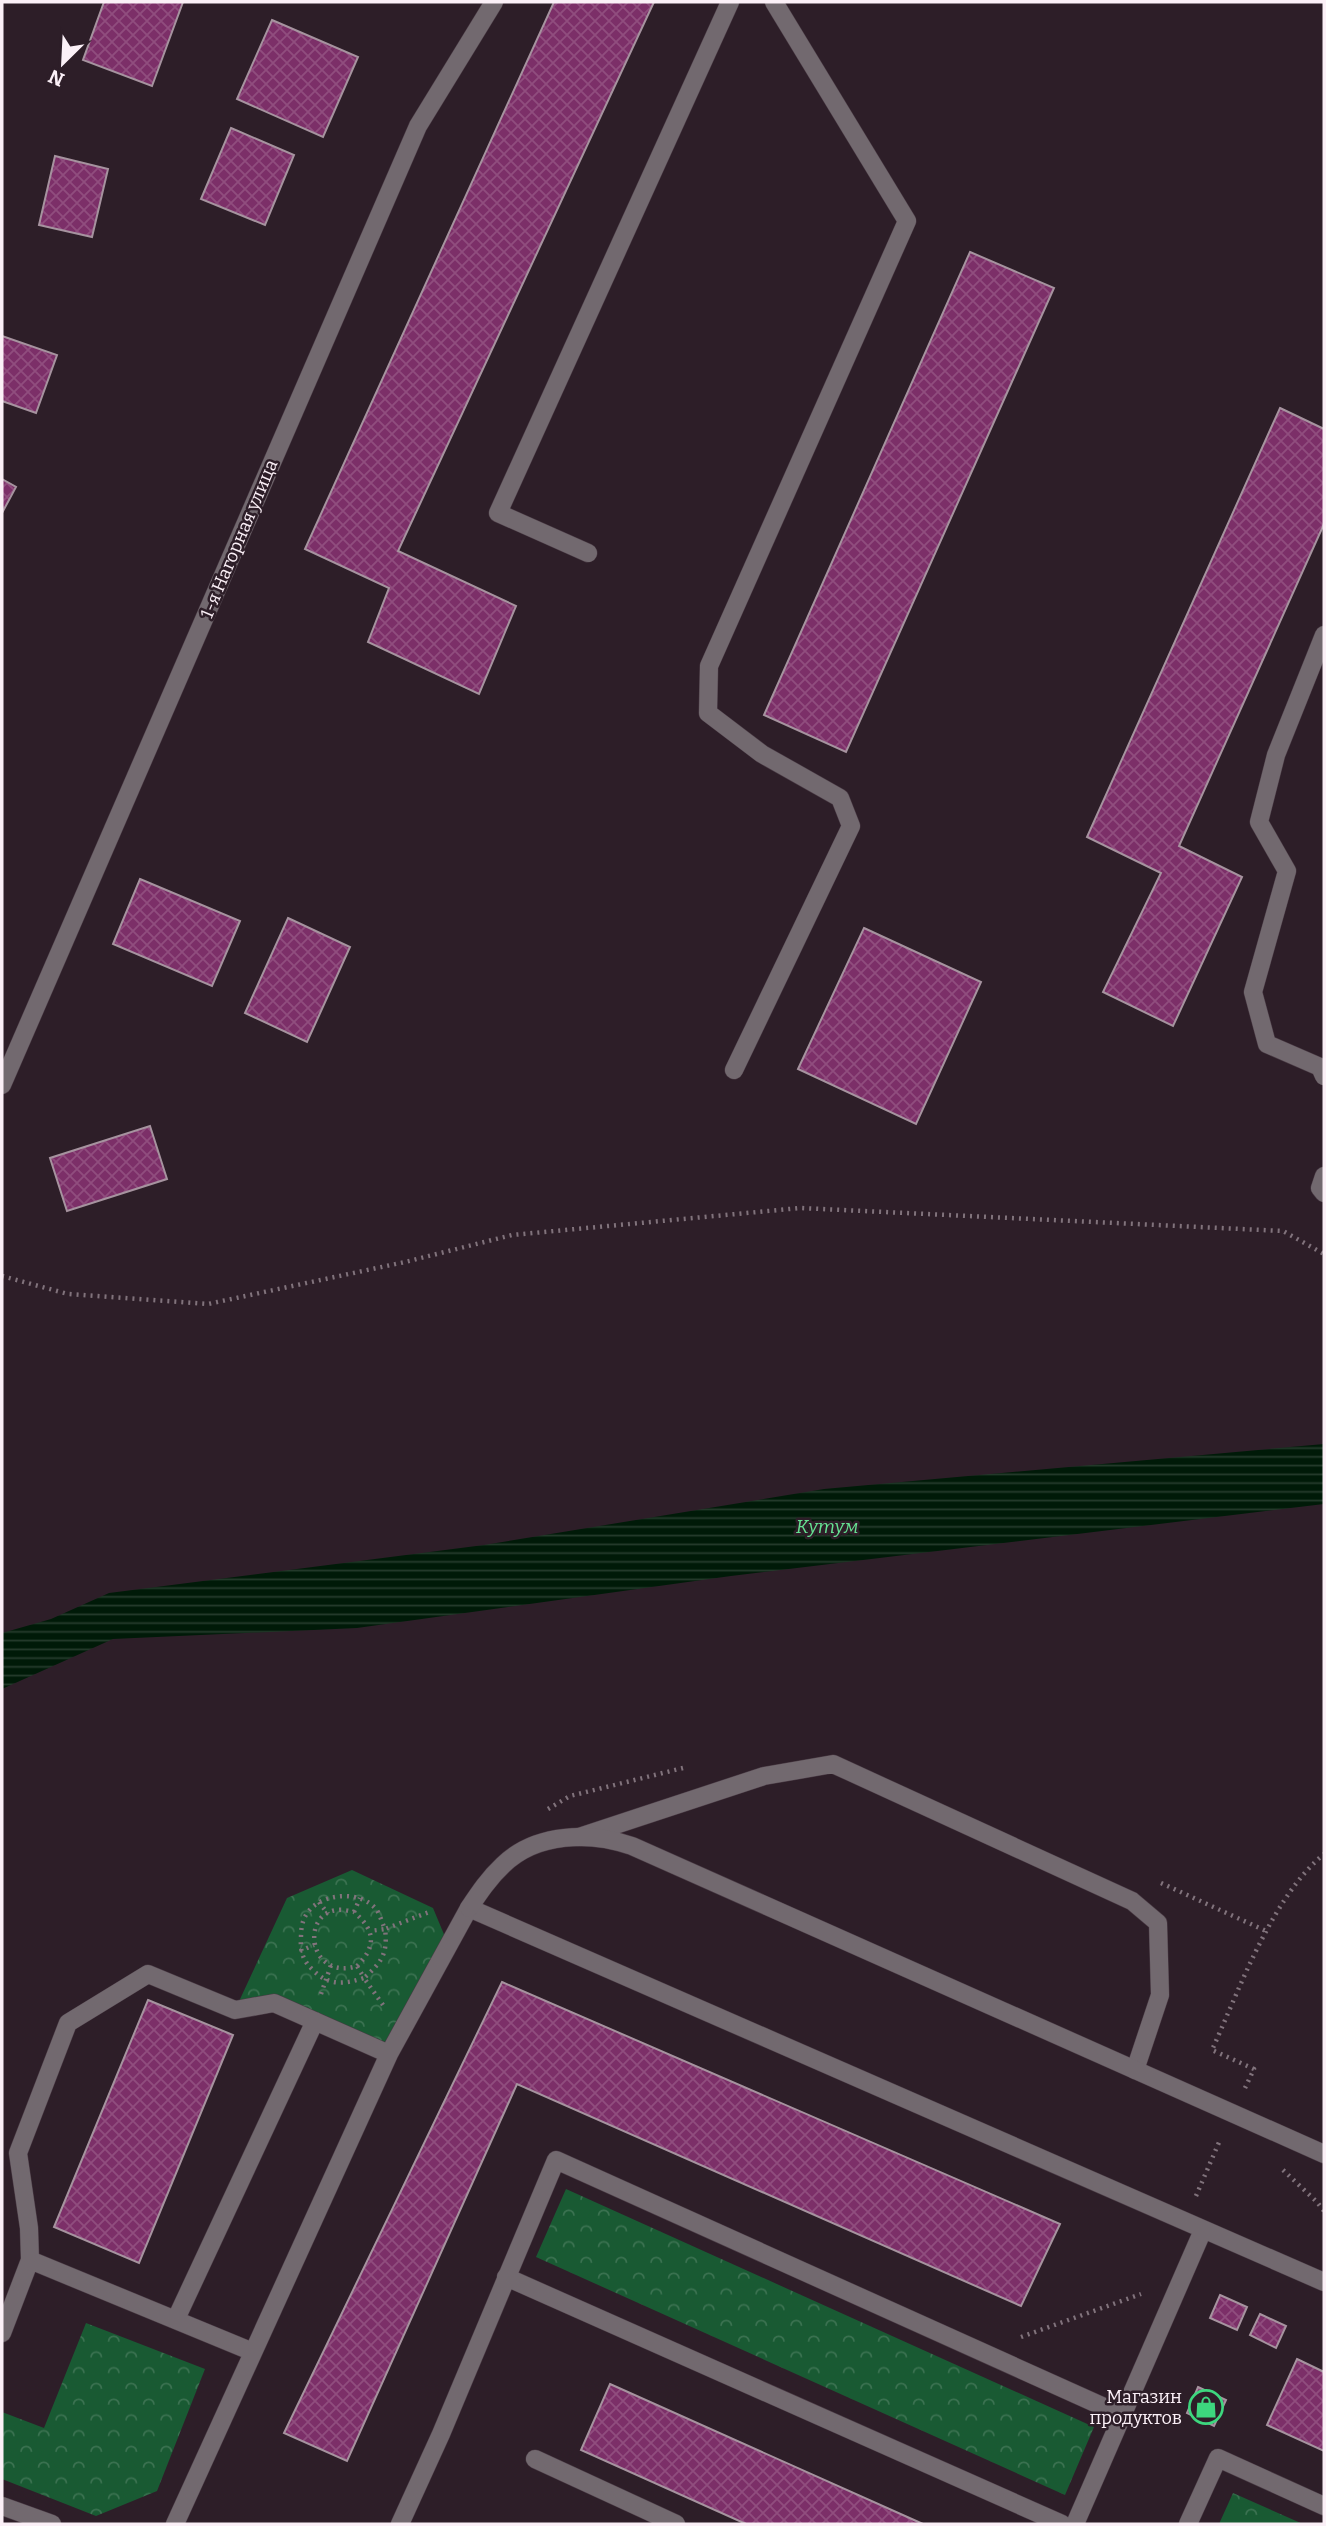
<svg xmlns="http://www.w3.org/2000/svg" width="1326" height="2526" font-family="Bitter,serif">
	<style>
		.park { fill: url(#park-crowns) }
		.water { fill: url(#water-rules) }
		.building { fill: url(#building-cross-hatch); stroke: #a6939f; stroke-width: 2 }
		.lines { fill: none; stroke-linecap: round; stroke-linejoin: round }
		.service-casing { stroke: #4a3b45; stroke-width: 19 }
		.minor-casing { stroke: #4a3b45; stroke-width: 19 }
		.path { stroke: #81737c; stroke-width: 4.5; stroke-dasharray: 2 5; stroke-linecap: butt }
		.service { stroke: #72696f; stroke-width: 18 }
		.minor { stroke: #72696f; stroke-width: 18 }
		.labels { text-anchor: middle; stroke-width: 5; stroke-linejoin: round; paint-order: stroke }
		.street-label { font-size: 18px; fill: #fbf0f7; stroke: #2d1e28 }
		.poi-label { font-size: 18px; fill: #fbf0f7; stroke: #2d1e28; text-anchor: end }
		.water-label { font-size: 19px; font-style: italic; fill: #66e292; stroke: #2d1e28 }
	</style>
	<defs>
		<pattern id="park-crowns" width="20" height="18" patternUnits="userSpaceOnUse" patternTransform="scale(1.75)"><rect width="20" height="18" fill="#195a33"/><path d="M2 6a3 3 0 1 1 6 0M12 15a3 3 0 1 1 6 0" fill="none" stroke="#3b7251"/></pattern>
		<pattern id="water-rules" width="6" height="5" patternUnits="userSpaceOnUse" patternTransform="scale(1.75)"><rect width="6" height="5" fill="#001a08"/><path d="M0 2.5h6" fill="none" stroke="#263c2d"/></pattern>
		<pattern id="building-cross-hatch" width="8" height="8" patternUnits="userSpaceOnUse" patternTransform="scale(1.75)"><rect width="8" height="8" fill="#7c2f68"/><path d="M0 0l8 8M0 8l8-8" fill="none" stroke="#904d7e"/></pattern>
	</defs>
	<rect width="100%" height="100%" fill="#2d1e28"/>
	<path class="park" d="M352,1870L433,1908L448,1944L389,2054L274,2003L235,2010L287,1898Z
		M566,2189L1094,2427L1065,2495L536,2257Z
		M86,2323L205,2369L157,2491L96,2516L2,2479V2412L44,2428Z
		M1233,2493L1303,2524H1219Z"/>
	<path class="water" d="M1324,1444V1504L731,1576L357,1628L113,1639L2,1689V1633L51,1619L109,1593L484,1545L824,1489Z"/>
	<path class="building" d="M104,2H183L152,86L83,60Z
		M554,2H654L398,551L516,606L479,694L368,642L389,588L305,549Z
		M272,20L358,57L323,137L237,99Z
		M231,128L294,155L265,225L201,199Z
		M55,156L108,169L92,237L39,225Z
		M970,252L1054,288L846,752L764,715Z
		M2,336L57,355L36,413L2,401Z
		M1280,408L1324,429V524L1179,846L1242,877L1173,1026L1103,992L1161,873L1087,837Z
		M2,479L16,487L2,513Z
		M140,879L240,921L212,986L113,944Z
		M288,918L350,947L307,1042L245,1013Z
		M864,928L981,982L916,1124L798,1069Z
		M150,1126L167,1179L67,1211L50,1158Z
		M502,1982L1060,2224L1021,2306L517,2084L347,2461L284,2433Z
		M148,2000L233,2035L139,2263L54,2227Z
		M1220,2295L1247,2307L1237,2330L1210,2318Z
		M1260,2314L1286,2326L1276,2348L1250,2335Z
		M1297,2359L1324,2372V2451L1267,2425Z
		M610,2384L923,2524H746L581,2450Z
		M1198,2387L1226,2400L1214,2426L1187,2413Z"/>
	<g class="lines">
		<g class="service-casing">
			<path id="service" d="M579,1837L764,1776L833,1764L1132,1901L1158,1923L1160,1995L1135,2070
				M30,2260L253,2352
				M506,2277L1062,2524
				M176,2319L315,2021
				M2,2333L30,2260L29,2228L18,2153L68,2023L148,1974L235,2010L274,2003L389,2054
				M535,2459L676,2524
				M2,2506L52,2524
				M175,2524L389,2054L469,1908L1324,2282
				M400,2524L441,2434L556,2160L1124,2416
				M1075,2524L1203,2230
				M1188,2524L1218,2458L1324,2506"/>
		</g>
		<g class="minor-casing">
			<path id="minor" d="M588,553L498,513L730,2
				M1324,635L1276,755L1259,822L1287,871L1253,992L1267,1044L1320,1067L1324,1076
				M734,1070L851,826L840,798L762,754L708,713L709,666L907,221L774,2
				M2,1085L418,126L494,2
				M1324,1176L1320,1188L1324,1193
				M469,1908C479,1893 489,1878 503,1865C537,1832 590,1832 632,1846L1324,2154"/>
		</g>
		<path class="path" d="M2,1276L68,1294L208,1304L405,1262L512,1235L800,1208L1283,1231L1324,1254
			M548,1809L570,1796L683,1768
			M1161,1883L1266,1931
			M319,1902L328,1914
			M354,1912L360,1898
			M300,1951L314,1945
			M357,1966C377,1946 375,1930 354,1912C349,1911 342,1909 337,1910C300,1914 309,1981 357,1966L364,1978C345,1984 329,1986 314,1971C303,1961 300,1952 301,1938C301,1928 302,1920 308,1912C322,1893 360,1890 376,1909C380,1914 382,1923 385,1929L370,1931
			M321,1994L331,1965
			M383,2005L364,1978C382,1962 388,1953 385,1929L432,1911
			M1245,2088L1254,2069L1212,2050C1240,1988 1272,1897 1324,1854
			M1283,2170L1317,2202L1324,2211
			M1196,2196L1220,2140
			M1021,2337L1141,2294"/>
		<use href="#service" class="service"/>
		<use href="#minor" class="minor"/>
	</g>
	<defs>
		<g id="shop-ring" transform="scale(1.75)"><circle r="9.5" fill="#2d1e28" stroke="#3dd77e" stroke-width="1.5"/><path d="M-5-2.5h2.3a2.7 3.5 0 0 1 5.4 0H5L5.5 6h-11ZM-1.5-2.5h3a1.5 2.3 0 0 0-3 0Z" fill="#3dd77e"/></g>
	</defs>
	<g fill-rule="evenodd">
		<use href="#shop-ring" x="1206" y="2407"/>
	</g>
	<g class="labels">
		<g class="street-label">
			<text transform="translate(239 539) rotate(-67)" y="6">1-я Нагорная улица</text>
		</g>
		<g class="poi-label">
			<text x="1182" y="2403">Магазин<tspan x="1182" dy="21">продуктов</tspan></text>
		</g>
		<g class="water-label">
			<text x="827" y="1533">Кутум</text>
		</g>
	</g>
	<rect width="1326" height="2526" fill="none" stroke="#fbf0f7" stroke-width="7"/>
	<g transform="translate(63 63) rotate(204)" stroke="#2d1e28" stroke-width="5" paint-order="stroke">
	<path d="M0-5L12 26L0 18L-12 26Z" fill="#fbf0f7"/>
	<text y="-10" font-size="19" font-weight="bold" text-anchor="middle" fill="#fbf0f7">N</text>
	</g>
</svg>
